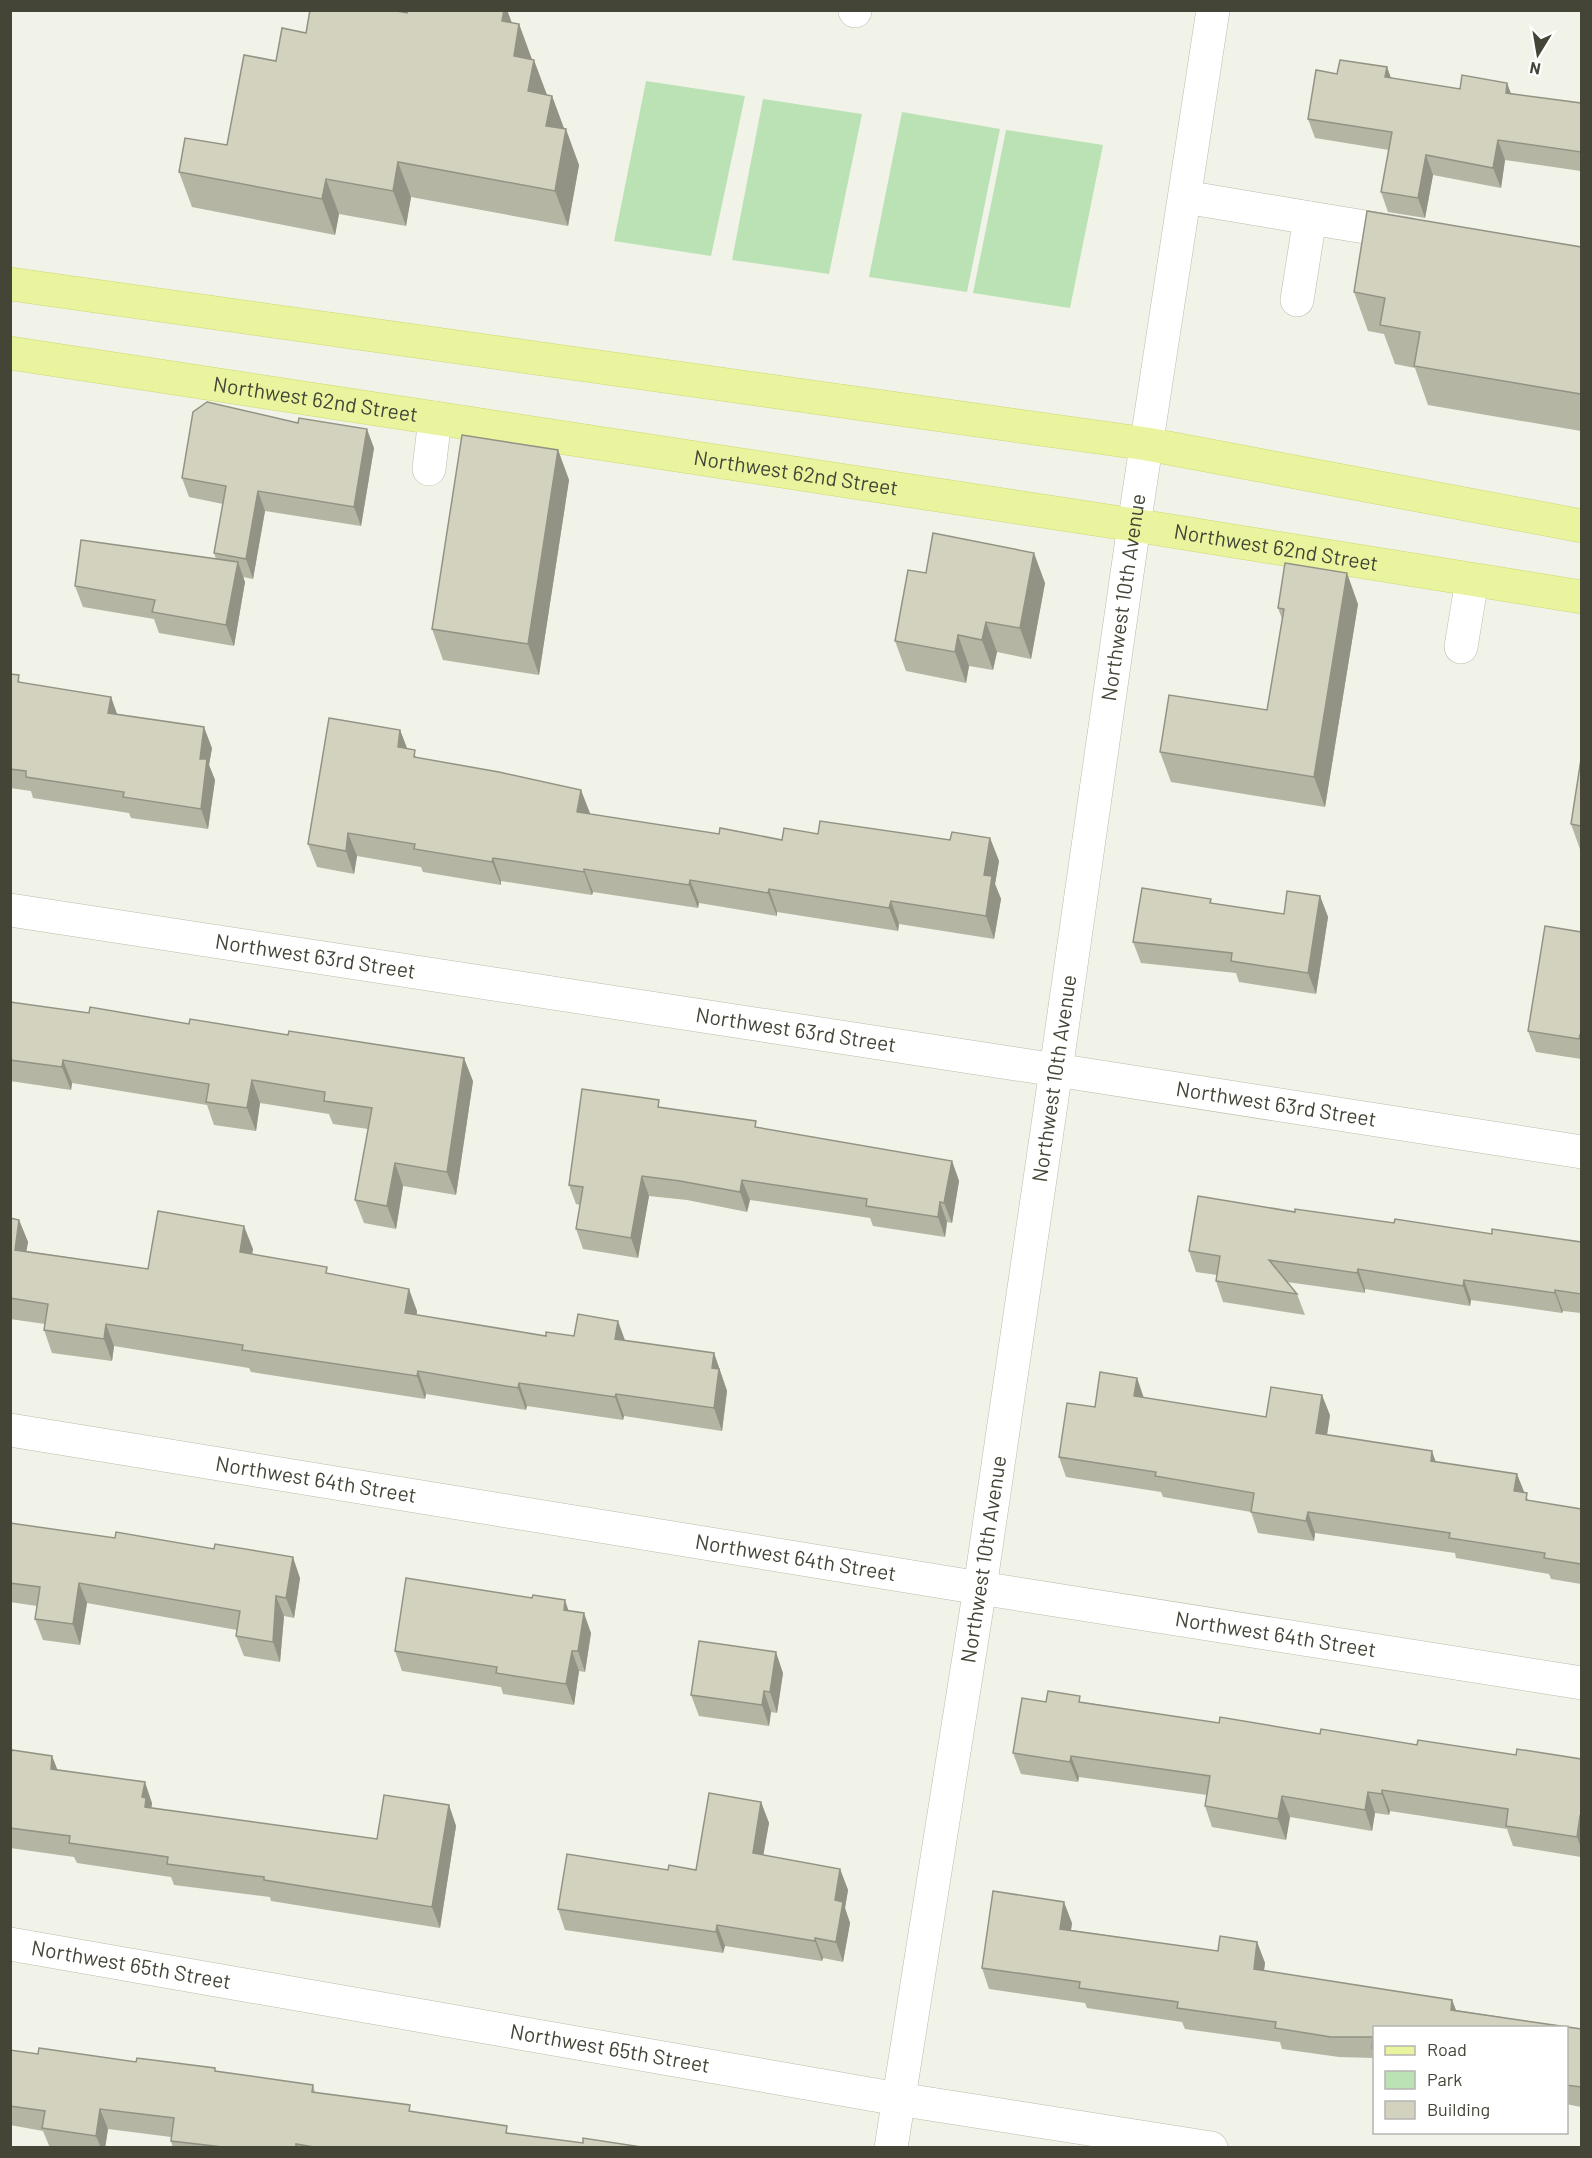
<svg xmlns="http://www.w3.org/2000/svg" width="1592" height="2158" font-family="Barlow,sans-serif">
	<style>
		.green { fill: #bbe2b4 }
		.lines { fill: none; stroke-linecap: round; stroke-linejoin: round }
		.minor-casing { stroke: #bbbcab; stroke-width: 34 }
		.major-casing { stroke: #cdd870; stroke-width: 34 }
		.minor { stroke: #fff; stroke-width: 33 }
		.major { stroke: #eaf49f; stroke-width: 33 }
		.wall { fill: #b5b5a3 }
		.shaded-wall { fill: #939385 }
		.building { fill: #d2d2be; stroke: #939385; stroke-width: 1.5 }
		.labels { text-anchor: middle; stroke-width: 4.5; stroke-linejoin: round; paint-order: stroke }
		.street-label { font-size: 21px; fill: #444537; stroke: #fff }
	</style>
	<rect width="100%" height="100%" fill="#f1f2e8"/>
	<path class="green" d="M646,81L745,96L711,256L614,241Z
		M763,99L862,114L829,274L732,260Z
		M902,112L1000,129L967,292L869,277Z
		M1006,130L1103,145L1070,308L973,293Z"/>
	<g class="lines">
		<g class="minor-casing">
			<g id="minor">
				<path d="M855,11V10"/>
				<path d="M1185,197L1310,218L1297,300"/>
				<path d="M1310,218L1408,234"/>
				<path d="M429,469L435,418"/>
				<path d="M1461,647L1472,580"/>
				<path id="s1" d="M10,910L1056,1070L1582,1152"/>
				<path id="s2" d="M10,1430L980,1588L1582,1683"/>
				<path id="s3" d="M10,1944L898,2099L1211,2148"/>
				<path id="s4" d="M891,2148L980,1588L1056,1070L1134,525L1213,10"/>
			</g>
		</g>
		<g class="major-casing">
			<g id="major">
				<path d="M10,284L1147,444L1582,526"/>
				<path id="s5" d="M10,353L1134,525L1582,597"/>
			</g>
		</g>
		<use href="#minor" class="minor"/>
		<use href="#major" class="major"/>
	</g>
	<path class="wall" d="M408,10H507L512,23L519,24L532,59L547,95L552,96L564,129L579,165L568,226L411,197L406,226L339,214L335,235L192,207L179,172L227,145L276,61L306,33L407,13Z
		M1387,67L1391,78L1460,89L1507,83L1511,94L1581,103V171L1505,160L1501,188L1433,175L1425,218L1388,212L1381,192L1389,150L1315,138L1308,119L1337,74Z
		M1581,247V431L1428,405L1415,368L1395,364L1384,334L1368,331L1354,292Z
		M374,448L361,526L265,511L253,579L243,577L245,582L234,646L159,633L154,619L83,607L75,586L216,559L214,553L223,504L189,497L182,478Z
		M558,450L569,480L539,675L443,660L432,629Z
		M926,573L1045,583L1031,659L997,652L993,670L969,666L966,683L906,671L895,641Z
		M1358,604L1325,807L1171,782L1160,752L1267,710L1282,619L1278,608Z
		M10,674L22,683L111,697L117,714L212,748L209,765L215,780L208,829L131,818L129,813L33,798L31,791L10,788Z
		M400,730L407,749L418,758L590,813L589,814L719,834L782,840L818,834L950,840L990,838L999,861L995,884L1001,899L994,939L899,924L898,931L777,912V916L699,903L698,908L593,892L592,895L501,881V885L423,872L421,867L357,856L354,874L317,867L308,844Z
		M1581,759V852L1571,824Z
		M1320,896L1328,917L1316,994L1239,982L1236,973L1141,963L1133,942L1212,903L1284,914Z
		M1581,932V1059L1536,1052L1528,1031Z
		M10,1002L473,1081L456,1195L403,1186L396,1229L364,1223L355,1200L368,1129L333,1124L329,1114L260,1103L256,1131L214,1125L207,1105L72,1083L71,1090L10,1081Z
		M662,1108L758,1128L952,1161L959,1181L952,1223L947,1222L945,1237L873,1226L870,1218L750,1200L747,1212L687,1200L649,1196L638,1258L583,1249L576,1229L580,1205L576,1204L569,1185Z
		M1295,1212L1492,1234L1581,1242V1313L1563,1311L1562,1313L1471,1300L1470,1306L1365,1289V1293L1287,1282L1297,1294L1305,1315L1223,1302L1216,1281L1217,1275L1196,1272L1189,1251Z
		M10,1218L19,1220L28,1242L26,1251L148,1269L253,1249L252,1254L330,1274L417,1311V1315L546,1336H574L625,1341L714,1353L727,1391L722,1431L624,1416L623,1420L527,1406L526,1410L426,1394L425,1399L251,1372L249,1368L114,1346L112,1361L52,1353L44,1330L45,1324L10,1319Z
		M1137,1378L1144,1398L1266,1417L1330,1415L1327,1435L1436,1462L1524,1493L1529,1501L1581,1509V1584L1551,1579L1549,1574L1456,1558L1455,1553L1315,1533L1314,1541L1258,1533L1251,1512L1163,1497L1161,1492L1066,1477L1059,1457L1095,1407Z
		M10,1523L300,1578L294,1618L284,1616L280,1662L244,1656L236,1636L237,1630L87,1603L80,1645L43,1640L35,1619L37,1606L10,1602Z
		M569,1610L591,1633L585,1672L579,1671L574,1705L503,1694L501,1687L402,1671L395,1651Z
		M783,1673L777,1713L771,1712L769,1726L699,1716L691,1695Z
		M1046,1702H1082L1219,1723L1516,1755L1581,1759V1857L1513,1846L1507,1829L1390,1811L1389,1815L1375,1813L1372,1831L1290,1817L1286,1840L1212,1827L1205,1806L1207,1795L1079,1777L1078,1782L1021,1774L1013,1753Z
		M52,1756L57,1770L152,1803L151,1808L377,1839L449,1805L456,1826L440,1928L271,1901L270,1897L174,1885L171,1877L77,1863L74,1857L10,1848V1757Z
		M761,1802L769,1823L763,1855L840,1869L848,1890L845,1908L850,1923L843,1962L823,1958L822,1961L725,1946L723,1953L565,1930L558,1909L668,1870H696Z
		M1072,1923L1071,1930L1218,1951L1257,1942L1265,1963L1264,1971L1452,2000L1456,2010L1581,2029V2107L1566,2104V2028H1374V2058L1339,2057L1282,2049L1280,2042L1185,2029L1182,2022L1087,2008L1085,2003L989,1989L982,1968Z
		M10,2050L38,2054L136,2062L216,2072L313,2085L315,2092L413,2112L510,2133L583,2143L648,2148H173L171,2141V2137L108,2129L105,2148H50L43,2131L10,2125Z"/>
	<path class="shaded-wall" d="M504,10H507L517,37L519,24L532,60L527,92L502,21Z
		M534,60L547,95L528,91Z
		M1387,67L1394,87L1385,77Z
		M1507,83L1514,102L1506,93Z
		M552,96L565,131L546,126Z
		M566,129L579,165L568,226L555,191Z
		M1498,140L1505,160L1501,188L1493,168Z
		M1426,155L1433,175L1425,218L1418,198Z
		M398,162L411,197L406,226L393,191Z
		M326,179L339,214L335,235L322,199Z
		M367,429L374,448L361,526L354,507Z
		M558,450L569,480L539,675L528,644Z
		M258,491L265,511L253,579L246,559Z
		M1034,553L1045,583L1031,659L1020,628Z
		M238,562L245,582L234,646L226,625Z
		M1347,573L1358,604L1325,807L1314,777Z
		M986,622L997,652L993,670L982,640Z
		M958,635L969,666L966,683L955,652Z
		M111,697L118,717L108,713Z
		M204,727L212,748L209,765L215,780L208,829L201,809L200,759Z
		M400,730L409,753L398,747Z
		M581,790L590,813L586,835L577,812Z
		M348,833L357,856L354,874L346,851Z
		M990,838L999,861L995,884L1001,899L994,939L986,916L984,875Z
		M493,858L501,881V885L492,862Z
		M584,869L593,892L592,895L584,872Z
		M690,880L699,903L698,908L689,885Z
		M769,889L777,912V916L768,893Z
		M1320,896L1328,917L1316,994L1308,973Z
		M891,901L899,924L898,931L889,908Z
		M464,1058L473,1081L456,1195L447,1172Z
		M63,1060L72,1083L71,1090L62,1067Z
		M252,1080L260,1103L256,1131L247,1108Z
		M952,1161L959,1181L952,1223L944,1203Z
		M395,1163L403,1186L396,1229L387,1206Z
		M642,1176L649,1196L638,1258L631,1238Z
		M742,1180L750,1200L747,1212L740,1192Z
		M940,1202L947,1222L945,1237L938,1217Z
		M19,1220L28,1242L23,1272L15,1250Z
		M244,1226L253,1249L248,1275L240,1252Z
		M1358,1269L1365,1289V1293L1357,1273Z
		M1464,1280L1471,1300L1470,1306L1463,1286Z
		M409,1289L417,1311L413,1335L405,1313Z
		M1555,1290L1563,1311L1562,1313L1555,1293Z
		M618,1321L626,1343L615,1339Z
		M106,1324L114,1346L112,1361L104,1339Z
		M714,1353L727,1391L722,1431L714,1408L712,1368Z
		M418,1371L426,1394L425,1399L417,1376Z
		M1137,1378L1144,1399L1134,1396Z
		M519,1383L527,1406L526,1410L518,1388Z
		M616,1394L624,1416L623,1420L615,1397Z
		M1322,1395L1330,1415L1324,1454L1316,1433Z
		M1432,1451L1439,1471L1431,1461Z
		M1517,1474L1525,1494L1514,1491Z
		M1308,1512L1315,1533L1314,1541L1306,1521Z
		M293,1557L300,1578L294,1618L286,1598Z
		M79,1583L87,1603L80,1645L73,1624Z
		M276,1596L284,1616L280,1662L273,1642Z
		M565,1600L572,1621L564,1610Z
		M584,1613L591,1633L585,1672L578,1651Z
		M572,1651L579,1671L574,1705L566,1684Z
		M776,1652L783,1673L777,1713L770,1692Z
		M764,1691L771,1712L769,1726L762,1705Z
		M52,1756L60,1776L51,1769Z
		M1071,1756L1079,1777L1078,1782L1070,1762Z
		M145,1782L152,1803L151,1811L145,1807L142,1797Z
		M1382,1790L1390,1811L1389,1815L1382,1794Z
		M1368,1792L1375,1813L1372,1831L1365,1810Z
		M1282,1796L1290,1817L1286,1840L1278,1819Z
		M761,1802L769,1823L760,1874L753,1853Z
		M449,1805L456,1826L440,1928L432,1907Z
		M1580,1816L1581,1820V1848L1577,1837Z
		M840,1869L848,1890L845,1908L850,1923L843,1962L836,1942L835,1900Z
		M1064,1902L1072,1923L1068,1950L1060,1929Z
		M717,1925L725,1946L723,1953L716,1932Z
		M815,1938L823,1958L822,1961L815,1941Z
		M1257,1942L1265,1963L1261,1990L1254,1969Z
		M1452,2000L1460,2021L1451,2010Z
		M100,2109L108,2129L105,2148H101L96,2136Z"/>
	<path class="building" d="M310,10H391L407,13L408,10H504L502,21L519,24L514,56L534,60L528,91L552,96L546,126L566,129L555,191L398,162L393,191L326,179L322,199L179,172L185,138L227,145L244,55L276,61L282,28L306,33Z
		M1340,60L1387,67L1385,77L1460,89L1462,75L1507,83L1506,93L1581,103V152L1498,140L1493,168L1426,155L1418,198L1381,192L1392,132L1308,119L1316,70L1337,74Z
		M1367,211L1581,247V394L1414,366L1420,332L1380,325L1385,298L1354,292Z
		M207,402L298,423L299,418L367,429L354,507L258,491L246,559L214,553L226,486L182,478L193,412Z
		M462,435L558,450L528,644L432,629Z
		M933,533L1034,553L1020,628L986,622L982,640L958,635L955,652L895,641L908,570L926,573Z
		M81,540L238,562L226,625L152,612L155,600L75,586Z
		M1285,563L1347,573L1314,777L1160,752L1169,695L1267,710L1284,609L1278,608Z
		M10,674L19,675L18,682L111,697L108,713L204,727L200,759H207L201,809L123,797L124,792L26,777V771L10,769Z
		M329,718L400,730L398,747L415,750L414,757L499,772L581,790L577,812L719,834L720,828L782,840L784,828L818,834L820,821L950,840L952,832L990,838L984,875L992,876L986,916L891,901L889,908L769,889L768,893L690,880L689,885L584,869V872L493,858L492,862L414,849L415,844L348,833L346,851L308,844Z
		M1581,759V826L1571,824Z
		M1142,888L1211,899L1210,903L1284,914L1287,891L1320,896L1308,973L1231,961L1232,953L1133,942Z
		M1545,926L1581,932V1036L1580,1035L1579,1039L1528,1031Z
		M10,1002L89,1013L90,1007L189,1024L190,1019L288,1035L289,1031L464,1058L447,1172L395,1163L387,1206L355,1200L372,1108L324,1101L325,1092L252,1080L247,1108L206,1102L209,1084L63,1060L62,1067L10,1060Z
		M582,1089L659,1100L658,1107L756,1121L755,1127L952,1161L944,1203L940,1202L938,1217L866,1206L867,1199L742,1180L740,1192L680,1181L642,1176L631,1238L576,1229L583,1187L569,1185Z
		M1198,1196L1295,1212V1209L1394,1223L1395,1219L1492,1234V1229L1581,1242V1294L1555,1290V1293L1464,1280L1463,1286L1358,1269L1357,1273L1269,1260L1297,1294L1216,1281L1220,1256L1189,1251Z
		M158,1211L244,1226L240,1252L327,1267L326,1273L409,1289L405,1313L546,1336V1332L574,1336L578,1314L618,1321L615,1339L714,1353L712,1368L719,1369L714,1408L616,1394L615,1397L519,1383L518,1388L418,1371L417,1376L242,1350L243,1345L106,1324L104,1339L44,1330L48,1304L10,1298V1218L19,1220L15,1250L148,1269Z
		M1100,1372L1137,1378L1134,1396L1266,1417L1271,1387L1322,1395L1316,1433L1432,1451L1431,1461L1517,1474L1514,1491L1527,1493L1526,1500L1581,1509V1564L1544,1558L1545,1553L1449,1538L1450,1533L1308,1512L1306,1521L1251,1512L1254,1493L1155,1476L1156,1472L1059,1457L1067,1403L1095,1407Z
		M10,1523L115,1538L116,1532L214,1549L215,1544L293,1557L286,1598L276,1596L273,1642L236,1636L240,1611L79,1583L73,1624L35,1619L40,1587L10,1583Z
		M406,1578L532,1598L533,1595L565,1600L564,1610L584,1613L578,1651H572L566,1684L496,1673L497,1667L395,1651Z
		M699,1641L776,1652L770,1692L764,1691L762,1705L691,1695Z
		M1048,1691L1080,1696L1079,1702L1219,1723L1220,1717L1320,1734L1321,1729L1417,1745L1418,1740L1516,1755L1517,1749L1581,1759V1817L1580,1816L1577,1837L1506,1826L1508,1809L1382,1790V1794L1368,1792L1365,1810L1282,1796L1278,1819L1205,1806L1210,1776L1071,1756L1070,1762L1013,1753L1022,1698L1046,1702Z
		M12,1750L52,1756L51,1769L145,1782L142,1797L146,1798L145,1807L377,1839L384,1795L449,1805L432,1907L264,1880V1877L167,1864L168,1857L69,1843L70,1836L10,1828V1757Z
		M709,1793L761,1802L753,1853L840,1869L835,1900L843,1902L836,1942L815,1938V1941L717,1925L716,1932L558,1909L567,1854L668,1870L669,1865L696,1870Z
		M993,1891L1064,1902L1060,1929L1218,1951L1220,1936L1257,1942L1254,1969L1452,2000L1451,2010L1581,2029V2087L1566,2085V2028H1374V2049L1372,2048L1373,2037H1331L1275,2028L1276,2022L1177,2008L1178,2002L1079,1988L1080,1982L982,1968Z
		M39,2048L136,2062L137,2058L215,2068V2071L313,2085L312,2092L410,2105L409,2111L507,2126L506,2133L583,2143V2138L648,2148H320L296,2144V2148H232L171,2141L174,2118L100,2109L96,2136L42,2128L45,2111L10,2106V2050L38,2054Z"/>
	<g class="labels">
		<g class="street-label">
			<text dy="7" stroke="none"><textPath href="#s5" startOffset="309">Northwest 62nd Street</textPath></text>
			<text dy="7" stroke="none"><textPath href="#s5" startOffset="795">Northwest 62nd Street</textPath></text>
			<text dy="7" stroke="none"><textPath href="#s5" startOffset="1281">Northwest 62nd Street</textPath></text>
			<text dy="7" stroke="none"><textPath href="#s4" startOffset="1568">Northwest 10th Avenue</textPath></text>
			<text dy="7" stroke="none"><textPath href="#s1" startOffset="309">Northwest 63rd Street</textPath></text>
			<text dy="7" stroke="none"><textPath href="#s1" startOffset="795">Northwest 63rd Street</textPath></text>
			<text dy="7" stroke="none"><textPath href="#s4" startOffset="1082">Northwest 10th Avenue</textPath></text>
			<text dy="7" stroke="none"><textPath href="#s1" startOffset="1281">Northwest 63rd Street</textPath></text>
			<text dy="7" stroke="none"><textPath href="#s2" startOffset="310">Northwest 64th Street</textPath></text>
			<text dy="7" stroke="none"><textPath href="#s2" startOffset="796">Northwest 64th Street</textPath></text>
			<text dy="7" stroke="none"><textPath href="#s4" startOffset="596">Northwest 10th Avenue</textPath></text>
			<text dy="7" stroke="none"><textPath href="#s2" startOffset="1282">Northwest 64th Street</textPath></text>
			<text dy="7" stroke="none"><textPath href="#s3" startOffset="123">Northwest 65th Street</textPath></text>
			<text dy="7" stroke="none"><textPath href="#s3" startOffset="609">Northwest 65th Street</textPath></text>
		</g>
	</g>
	<rect width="1592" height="2158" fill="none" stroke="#444537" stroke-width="24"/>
	<rect x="1373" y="2026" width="195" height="108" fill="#ffffff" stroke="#b4b5af" stroke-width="1.5"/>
	<rect x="1385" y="2046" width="30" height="9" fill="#eaf49f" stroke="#b4b5af" stroke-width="1.5"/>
	<text x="1427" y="2056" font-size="18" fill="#444537">Road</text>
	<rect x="1385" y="2071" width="30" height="18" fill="#bbe2b4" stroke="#b4b5af" stroke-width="1.5"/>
	<text x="1427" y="2086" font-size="18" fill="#444537">Park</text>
	<rect x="1385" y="2101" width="30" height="18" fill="#d2d2be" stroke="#b4b5af" stroke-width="1.5"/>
	<text x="1427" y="2116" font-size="18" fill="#444537">Building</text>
	<g transform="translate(1538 54) rotate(191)" stroke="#ffffff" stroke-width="4.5" paint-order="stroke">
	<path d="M0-4.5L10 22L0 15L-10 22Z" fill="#444537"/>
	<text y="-9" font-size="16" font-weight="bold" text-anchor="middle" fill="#444537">N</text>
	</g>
</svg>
